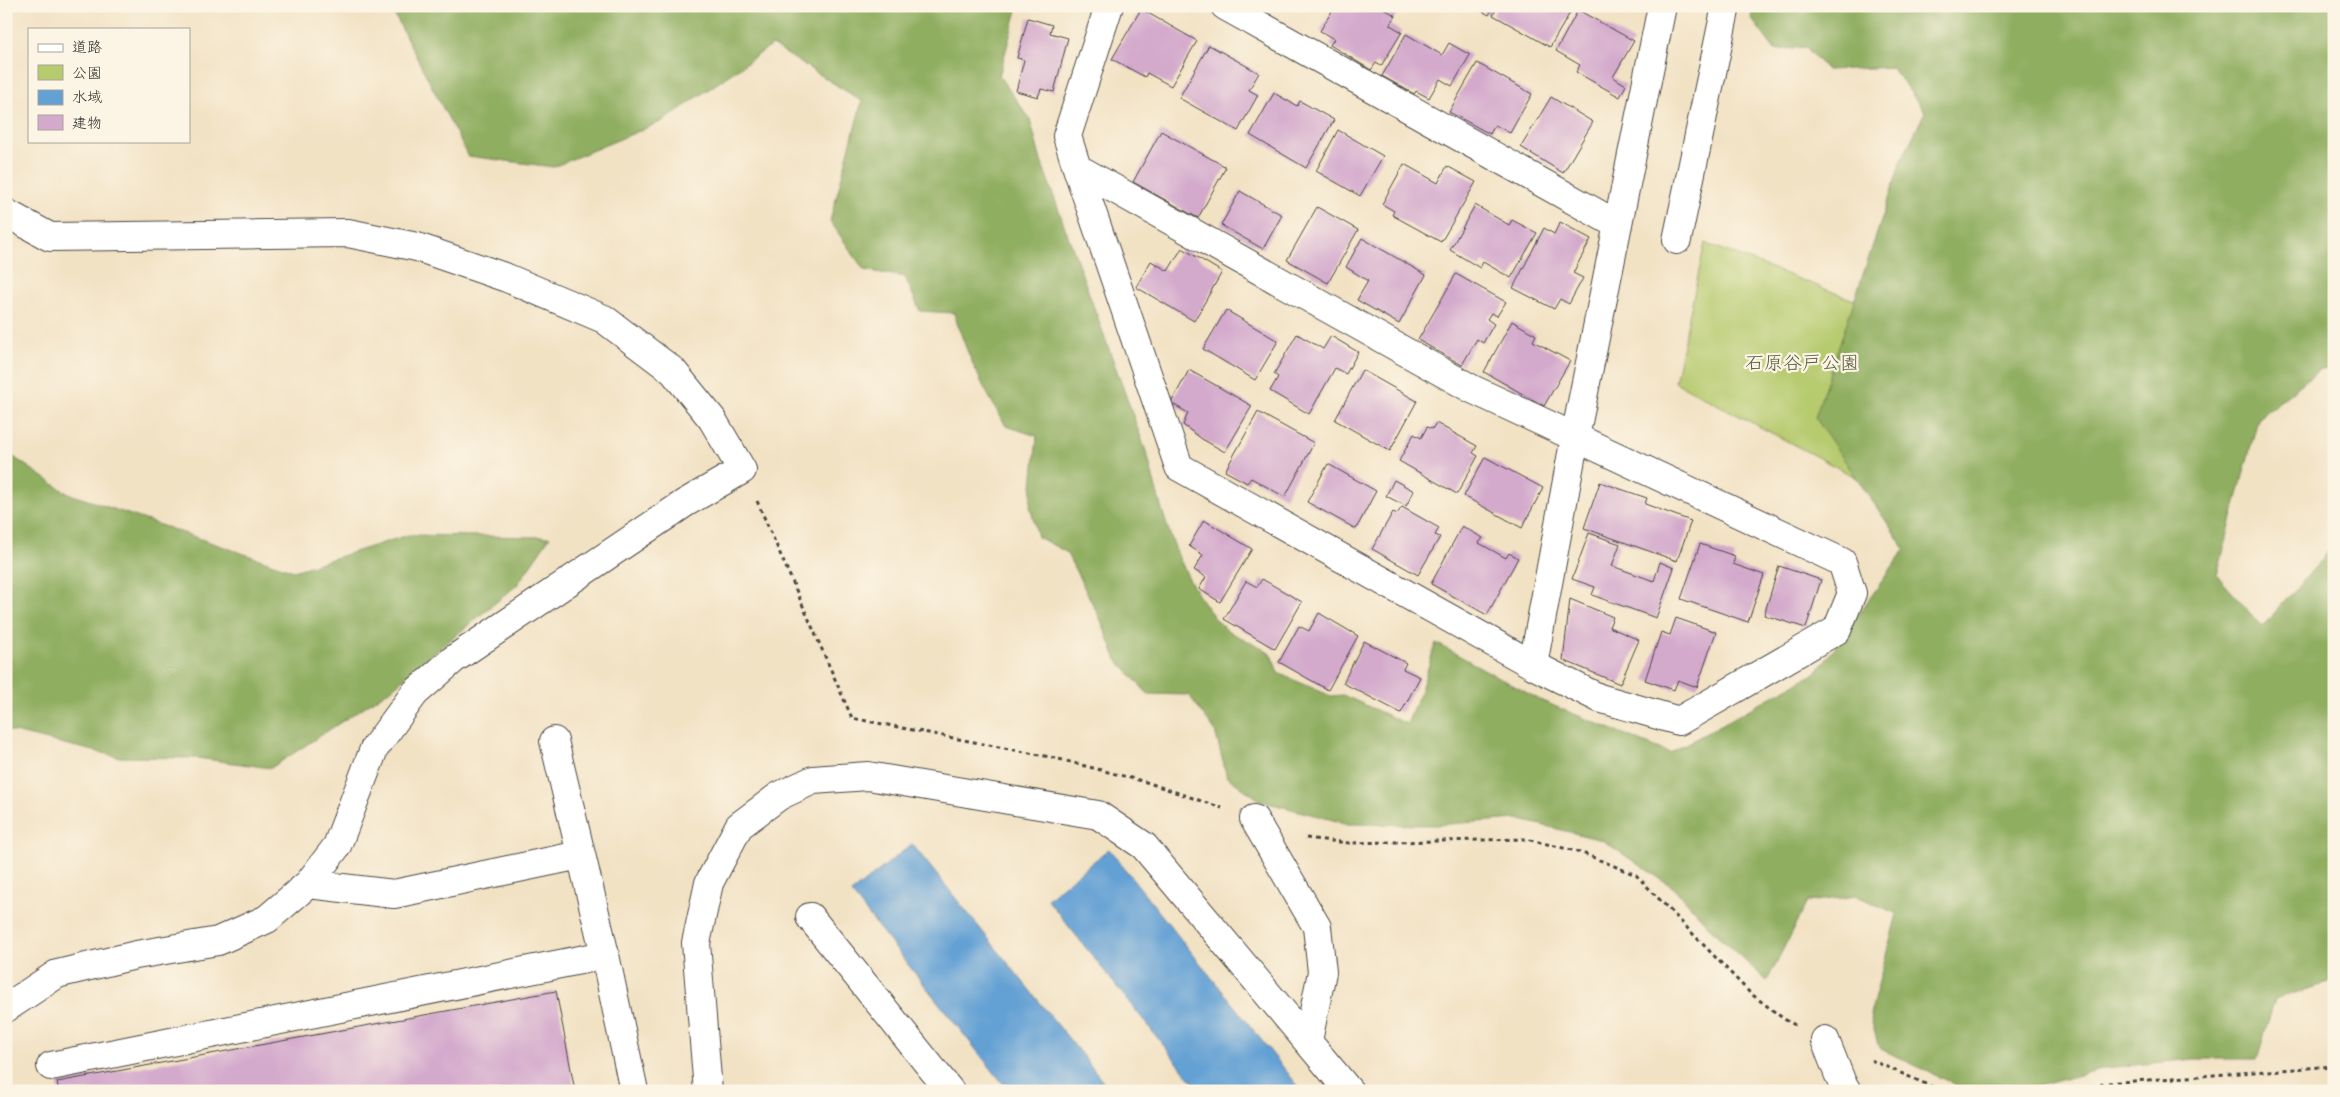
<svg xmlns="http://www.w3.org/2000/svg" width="2340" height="1097" font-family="Dekko,'Klee One',sans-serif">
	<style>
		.green { fill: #b6ca6e; stroke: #707a4c }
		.forest { fill: #90ae61; stroke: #5e6c46 }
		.water { fill: #63a0d4; stroke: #476680 }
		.building { fill: #d3a9cc }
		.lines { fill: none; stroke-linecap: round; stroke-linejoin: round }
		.minor-casing { stroke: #494642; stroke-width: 30 }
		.path { stroke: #494642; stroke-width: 3; stroke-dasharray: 4 4; stroke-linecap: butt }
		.minor { stroke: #fff; stroke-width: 28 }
		.labels { text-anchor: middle; stroke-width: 4.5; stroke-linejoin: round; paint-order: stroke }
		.park-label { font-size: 19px; fill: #555b3f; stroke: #fcf5e5 }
	</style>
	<rect width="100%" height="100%" fill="#fcf5e5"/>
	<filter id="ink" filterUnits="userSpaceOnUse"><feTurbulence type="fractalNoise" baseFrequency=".02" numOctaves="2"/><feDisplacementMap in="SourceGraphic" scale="10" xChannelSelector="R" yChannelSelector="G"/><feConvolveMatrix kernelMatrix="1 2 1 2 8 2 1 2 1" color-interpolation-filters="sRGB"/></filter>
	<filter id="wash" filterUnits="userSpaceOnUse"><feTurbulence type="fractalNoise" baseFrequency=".0096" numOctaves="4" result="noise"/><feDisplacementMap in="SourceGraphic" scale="20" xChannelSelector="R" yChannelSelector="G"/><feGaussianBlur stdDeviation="1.12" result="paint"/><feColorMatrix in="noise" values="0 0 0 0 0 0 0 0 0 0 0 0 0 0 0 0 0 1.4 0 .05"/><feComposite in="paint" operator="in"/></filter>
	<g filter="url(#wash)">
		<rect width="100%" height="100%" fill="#f2e2c4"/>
		<path class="green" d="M1705,243L1893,315L1857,478L1675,382Z"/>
		<path class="forest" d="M390,6H1018L999,76L1030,119L1041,161L1148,457C1162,515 1180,581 1222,626C1234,638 1260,643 1271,655C1274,659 1276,668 1278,673L1331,696L1343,695L1407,724L1420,693L1436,643L1542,701L1670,753L1817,672L1905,549L1815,417L1902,159L1925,112L1892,67L1827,70L1806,47L1775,50L1751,18L1753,6H2334V370L2320,369L2258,419L2217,575L2262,627L2324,557L2334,543V979L2328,983L2275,999L2257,1059H2193L2105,1068L2020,1091H1979L1962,1088L1879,1048L1870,1015L1897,914L1857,896L1807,902L1767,981L1714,932L1674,888L1602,840L1517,819L1435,825L1348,824L1261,801L1227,777L1215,731L1189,695L1148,694L1117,660L1100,618L1066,552L1038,537L1030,506L1037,436L1006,426C983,388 967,356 954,313L920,311L905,277L864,270L830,221L862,101L772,45L663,121L553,167L468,156Z
			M6,452L67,493L294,571L408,535L550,537L517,585L390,690L271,768L197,758L119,757L6,730Z"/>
		<path class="water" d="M912,844L1111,1091H1009L851,893Z
			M1109,849L1302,1091H1200L1047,899Z"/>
		<g id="blocks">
			<path class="building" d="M1335,6H1380L1396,16L1390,25L1402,32L1381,66L1376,63L1371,70L1330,45L1334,39L1320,31Z
				M1472,6H1494L1489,15Z
				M1498,6H1574L1550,47L1493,15Z
				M1141,9L1197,41L1171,86L1147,73L1145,77L1112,59Z
				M1578,10L1634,41L1613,77L1626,85L1620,97L1576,72L1580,65L1556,51Z
				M1028,18L1052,25L1050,33L1068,38L1054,92L1041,89L1038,97L1016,91L1024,60L1017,58Z
				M1406,34L1442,55L1449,43L1470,55L1452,86L1440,79L1429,98L1416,91L1414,94L1382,76Z
				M1209,45L1259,73L1249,90L1258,95L1238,131L1179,98Z
				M1477,63L1532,94L1510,133L1495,125L1490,134L1449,112Z
				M1274,93L1297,106L1300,101L1334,120L1306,168L1250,135Z
				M1551,97L1593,122L1563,173L1521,147Z
				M1338,130L1383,156L1360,196L1316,171Z
				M1161,131L1226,167L1198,218L1133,182Z
				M1404,164L1438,183L1447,166L1476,182L1441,242L1392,215L1394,211L1382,204Z
				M1240,191L1282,215L1263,249L1221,225Z
				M1475,205L1509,225L1512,220L1537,233L1511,278L1483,262L1480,268L1450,250Z
				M1317,207L1358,230L1328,283L1287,260Z
				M1560,222L1591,239L1573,273L1583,278L1569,304L1560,299L1554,309L1513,288L1544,228L1554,234Z
				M1362,238L1426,275L1399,324L1357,300L1368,281L1346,267Z
				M1182,248L1222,272L1194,321L1136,287L1151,261L1168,271Z
				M1456,274L1506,302L1497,316L1491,313L1487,319L1494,324L1483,343L1477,339L1462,365L1418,340Z
				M1226,310L1278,341L1255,380L1203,349Z
				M1512,321L1536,335L1533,341L1570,361L1544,406L1484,372Z
				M1297,334L1323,349L1331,336L1358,352L1346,374L1335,368L1309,414L1270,391L1278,377L1274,374Z
				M1189,370L1252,406L1225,452L1202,439L1183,425L1188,413L1171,403Z
				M1362,370L1417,401L1390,451L1335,420Z
				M1258,412L1314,443L1285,497L1251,478L1247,483L1225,471Z
				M1436,423L1477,446L1473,453L1478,456L1457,494L1399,461L1414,434L1421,438L1427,427L1432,429Z
				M1485,457L1543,488L1522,528L1464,496Z
				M1328,464L1376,491L1356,529L1307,502Z
				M1394,480L1414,491L1406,506L1386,496Z
				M1600,482L1647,498L1645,504L1691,521L1677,561L1584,528Z
				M1402,507L1439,528L1435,535L1440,537L1418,575L1372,549L1393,512L1397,514Z
				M1204,520L1252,549L1220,602L1199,589L1206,577L1194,570L1203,555L1189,546Z
				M1462,526L1483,538L1479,543L1506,558L1509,553L1518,558L1487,615L1431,584Z
				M1589,533L1620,544L1612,566L1654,581L1660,562L1674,568L1656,618L1592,595L1595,587L1572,579Z
				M1700,544L1735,556L1733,564L1764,575L1748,622L1681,599Z
				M1779,566L1821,580L1806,628L1764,615Z
				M1262,579L1302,602L1275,649L1224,619L1246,581L1257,587Z
				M1570,599L1613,617L1609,627L1639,640L1620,684L1563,660Z
				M1319,613L1358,636L1328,690L1279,662L1299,626L1309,631Z
				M1676,618L1716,632L1697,687L1678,680L1674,690L1645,680L1661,632L1670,635Z
				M1364,641L1406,663L1403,669L1420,677L1401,713L1343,683Z
				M556,991L575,1091H59L57,1082Z"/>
		</g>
	</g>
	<g filter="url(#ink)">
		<use href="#blocks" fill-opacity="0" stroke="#494642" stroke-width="1"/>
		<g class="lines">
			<g class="minor-casing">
				<path id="minor" d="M1225,6L1618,225
					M1077,168L1472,389L1842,562L1852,593L1837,630L1679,721L1599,698L1533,665L1179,467L1077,168L1067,136L1109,6
					M6,213L50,237L348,233L417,247L507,278L604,319L673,371L712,419L742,470L685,503L454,659L415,693L374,749L337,846L308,884L267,919L218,941L136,955L57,974L6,1008
					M1677,240L1726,6
					M1533,665L1575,437L1662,6
					M554,741L605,955L634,1091
					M1254,819L1317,927L1322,972L1308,1041
					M308,884L394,894L580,855
					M810,917L950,1091
					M1825,1040L1842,1083L1847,1091
					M51,1066L605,955
					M708,1091L696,943L709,883L739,826L779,796L813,780L868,776L1098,815L1144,846L1349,1091"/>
			</g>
			<path class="path" d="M757,501L852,718L1055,758L1146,782L1222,808
				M1306,838L1349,843L1526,839L1580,852L1636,875L1750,993L1784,1019L1795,1025
				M1871,1060L1942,1091
				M2077,1091L2107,1083L2334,1066"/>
			<use href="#minor" class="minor"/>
		</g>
	</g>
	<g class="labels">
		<g class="park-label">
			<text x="1802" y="369">石原谷戸公園</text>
		</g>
	</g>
	<rect width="2340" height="1097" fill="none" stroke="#fcf5e5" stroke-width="25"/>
	<rect x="28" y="28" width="162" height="115" fill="#fcf5e5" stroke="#a8a49b"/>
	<rect x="38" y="44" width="25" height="8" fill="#ffffff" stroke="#a8a49b"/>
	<text x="72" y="52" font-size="15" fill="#2b2b2b">道路</text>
	<rect x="38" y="65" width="25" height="15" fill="#b6ca6e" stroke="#a8a49b"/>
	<text x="72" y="78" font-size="15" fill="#2b2b2b">公園</text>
	<rect x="38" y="90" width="25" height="15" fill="#63a0d4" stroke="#a8a49b"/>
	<text x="72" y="102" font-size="15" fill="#2b2b2b">水域</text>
	<rect x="38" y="115" width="25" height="15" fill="#d3a9cc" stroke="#a8a49b"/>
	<text x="72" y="128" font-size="15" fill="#2b2b2b">建物</text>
</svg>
